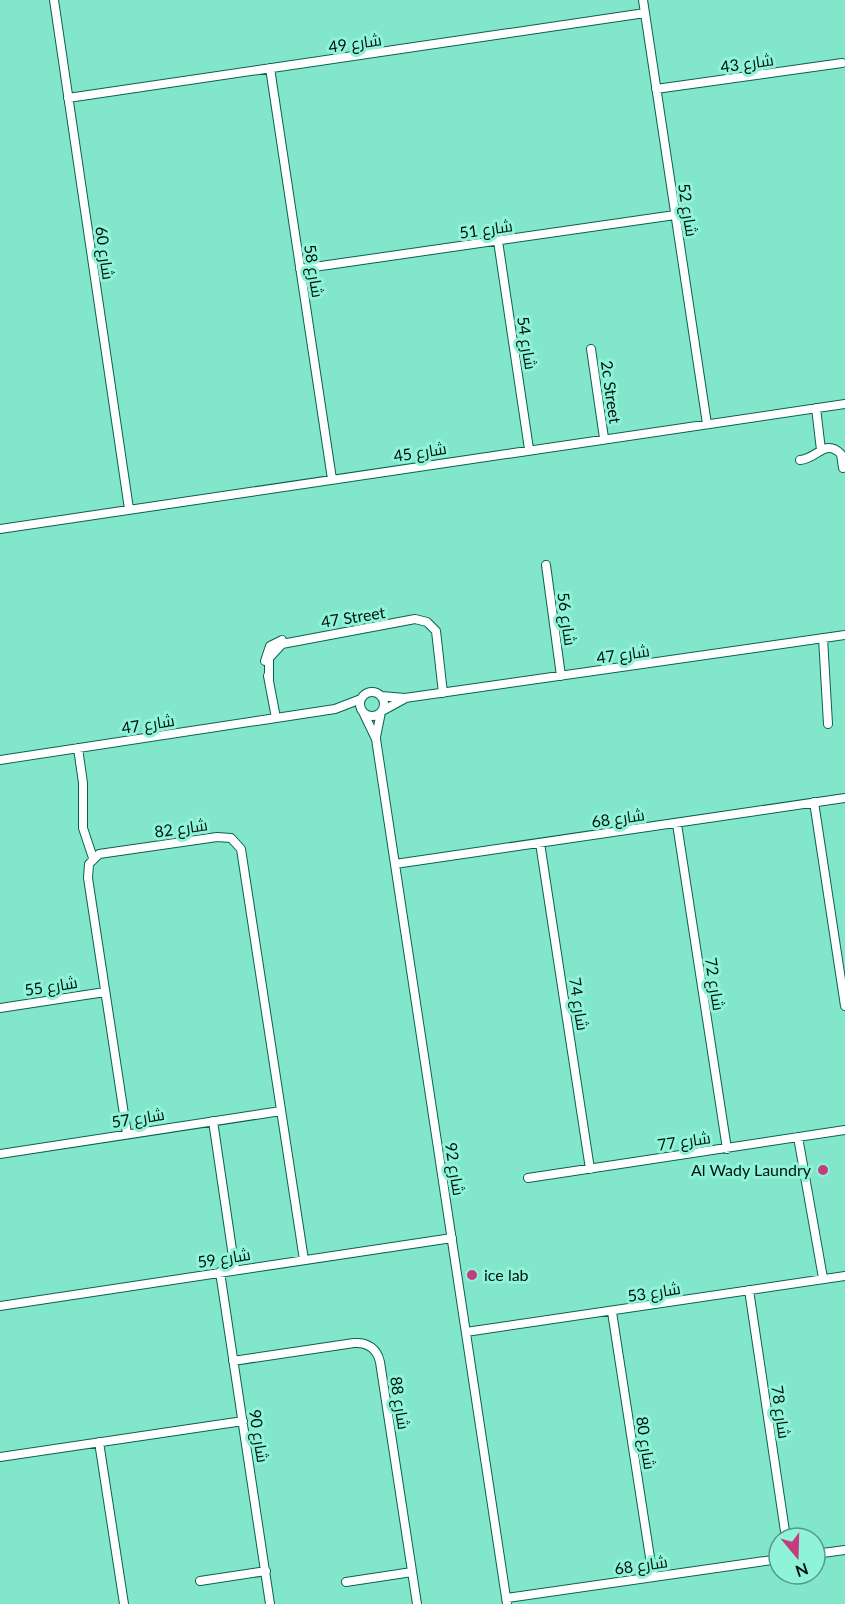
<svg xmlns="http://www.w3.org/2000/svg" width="845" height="1604" font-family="Lato,Cairo,sans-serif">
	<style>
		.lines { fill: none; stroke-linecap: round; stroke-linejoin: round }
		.minor-casing { stroke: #096250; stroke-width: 10 }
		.minor { stroke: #fff; stroke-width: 8 }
		.poi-dot { fill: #c33d7f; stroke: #8ff3d7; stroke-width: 2 }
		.labels { text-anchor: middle; stroke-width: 6; stroke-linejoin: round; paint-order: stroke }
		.street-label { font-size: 16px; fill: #00120d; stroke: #8ff3d7 }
		.poi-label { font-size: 16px; fill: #00120d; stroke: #8ff3d7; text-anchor: end }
	</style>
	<rect width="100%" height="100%" fill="#82e6ca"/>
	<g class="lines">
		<g class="minor-casing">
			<path id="minor" d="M54,0L129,509
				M643,0L707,424
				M270,68L332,479
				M656,89L842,63
				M68,98L645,13
				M498,241L529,449
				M300,269L675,215
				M591,349L604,438
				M816,408L821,450
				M800,460C817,459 825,438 841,454L843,468
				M0,529L845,404
				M546,565L561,676
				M823,638L828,724
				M265,661L270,646L282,640
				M268,676L276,718
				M269,680V658L282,644L415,619L427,622L436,631L443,693
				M360 704a12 12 0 1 1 24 0a12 12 0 1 1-24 0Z
				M381,696L405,698L845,635
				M382,711L404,699
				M364,714L376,739L507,1604
				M376,737L381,712
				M78,748L83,783V828L93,858
				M0,760L335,709L361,699
				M814,802L845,1006
				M677,824L727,1149
				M540,843L590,1169
				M395,864L845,798
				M0,1008L105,992
				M213,1121L235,1270
				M127,1134L88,878L89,864L99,854L217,837L231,838L241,849L304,1260
				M798,1137L823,1278
				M0,1154L281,1111
				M528,1178L845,1130
				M220,1272L270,1604
				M749,1290L786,1538
				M0,1306L452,1238
				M612,1312L653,1577
				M466,1332L845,1276
				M233,1361L354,1343C368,1342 377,1349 380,1362L417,1604
				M99,1442L124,1604
				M0,1457L243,1421
				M815,1554L845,1550
				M200,1581L266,1571
				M346,1582L412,1572
				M507,1598L779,1559"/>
		</g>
		<use href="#minor" class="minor"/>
	</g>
	<g class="poi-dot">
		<circle cx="823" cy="1170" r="6"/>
		<circle cx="472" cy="1275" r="6"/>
	</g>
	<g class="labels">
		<g class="street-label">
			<text transform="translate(355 43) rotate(-8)" y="6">شارع 49</text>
			<text transform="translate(747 63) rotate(-8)" y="6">شارع 43</text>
			<text transform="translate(688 210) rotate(81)" y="6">شارع 52</text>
			<text transform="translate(486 229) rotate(-8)" y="6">شارع 51</text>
			<text transform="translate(105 253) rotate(82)" y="6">شارع 60</text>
			<text transform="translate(314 271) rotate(81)" y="6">شارع 58</text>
			<text transform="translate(527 343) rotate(81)" y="6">شارع 54</text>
			<text transform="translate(611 392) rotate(82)" y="6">2c Street</text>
			<text transform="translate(420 452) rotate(-9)" y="6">شارع 45</text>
			<text transform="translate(353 617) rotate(-9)" y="6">47 Street</text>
			<text transform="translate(567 619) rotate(82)" y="6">شارع 56</text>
			<text transform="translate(623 654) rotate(-8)" y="6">شارع 47</text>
			<text transform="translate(148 724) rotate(-9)" y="6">شارع 47</text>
			<text transform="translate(618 818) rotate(-8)" y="6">شارع 68</text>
			<text transform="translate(181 828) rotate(-8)" y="6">شارع 82</text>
			<text transform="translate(715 984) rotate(81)" y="6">شارع 72</text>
			<text transform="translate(51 986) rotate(-9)" y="6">شارع 55</text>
			<text transform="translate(579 1004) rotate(81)" y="6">شارع 74</text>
			<text transform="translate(138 1118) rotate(-9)" y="6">شارع 57</text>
			<text transform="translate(684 1141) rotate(-8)" y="6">شارع 77</text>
			<text transform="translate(455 1169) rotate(81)" y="6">شارع 92</text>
			<text transform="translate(224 1258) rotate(-9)" y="6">شارع 59</text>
			<text transform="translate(654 1292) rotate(-9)" y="6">شارع 53</text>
			<text transform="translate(400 1403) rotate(81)" y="6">شارع 88</text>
			<text transform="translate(781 1412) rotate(82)" y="6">شارع 78</text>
			<text transform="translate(259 1436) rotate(81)" y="6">شارع 90</text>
			<text transform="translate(646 1443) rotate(81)" y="6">شارع 80</text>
			<text transform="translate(641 1565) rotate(-8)" y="6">شارع 68</text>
		</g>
		<g class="poi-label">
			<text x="811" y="1176">Al Wady Laundry</text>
			<text x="484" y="1281" text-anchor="start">ice lab</text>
		</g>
	</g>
	<g transform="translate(797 1556) rotate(161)"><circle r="28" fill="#8ff3d7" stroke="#569986" stroke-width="1.5"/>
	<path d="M0-4.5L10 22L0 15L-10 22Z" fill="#c33d7f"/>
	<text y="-9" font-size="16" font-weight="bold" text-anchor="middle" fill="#00120d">N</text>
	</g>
</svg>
